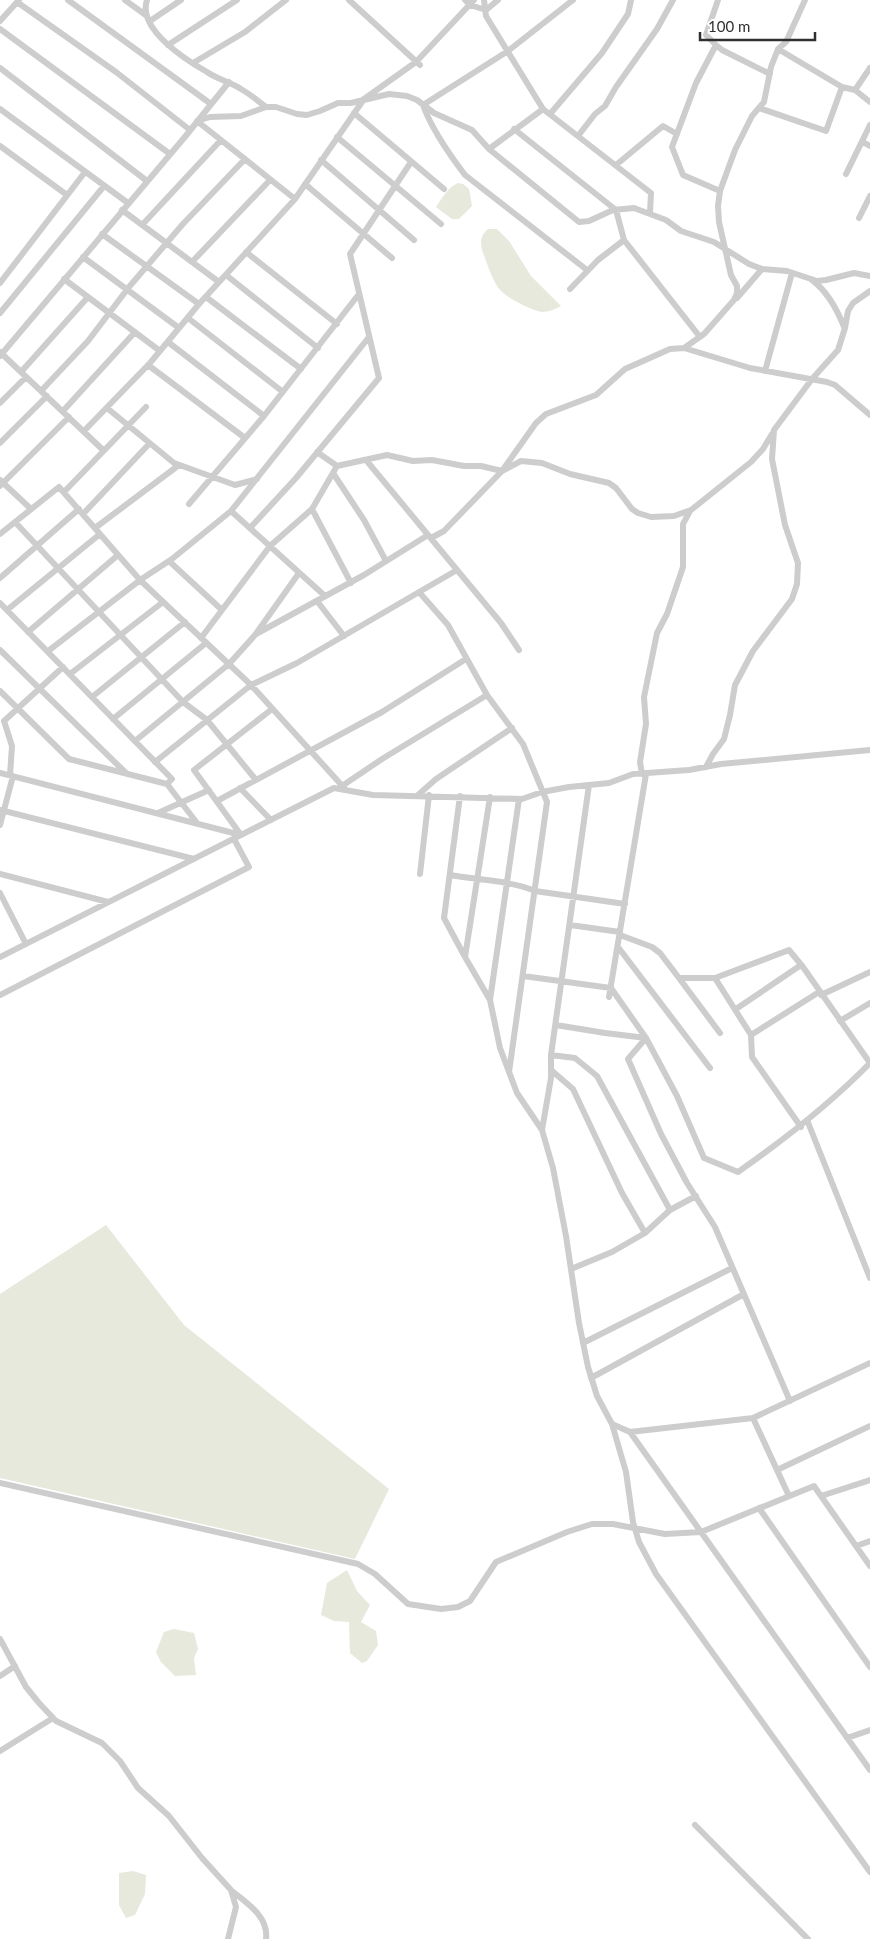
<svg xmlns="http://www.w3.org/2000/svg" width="870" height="1939" font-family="Lato,sans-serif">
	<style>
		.green { fill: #e6e9dc }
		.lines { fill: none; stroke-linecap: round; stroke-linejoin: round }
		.minor { stroke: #cdcdcd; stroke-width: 6 }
	</style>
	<rect width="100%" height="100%" fill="#fff"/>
	<path class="green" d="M458,183L463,184L469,189L472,206L459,219H452L436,207C443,197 447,188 458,183Z
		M488,229H497L509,241L531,276L561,306C555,309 549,312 542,312C532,311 507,298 500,290C493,282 486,261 482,250C480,241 481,235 488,229Z
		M106,1225L184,1325L389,1489L355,1559L0,1478V1294Z
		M347,1570L357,1591L370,1605L361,1622L376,1631L378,1645L367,1661L362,1663L350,1653L349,1622L334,1621L321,1615L327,1583Z
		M174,1629L194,1633L198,1649L194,1658L196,1675L175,1676L161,1662L156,1652L164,1632Z
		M133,1871L146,1875L145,1894L135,1915L126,1918L119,1905V1873Z"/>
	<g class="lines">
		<path class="minor" d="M68,0L211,104
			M125,0L147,16
			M147,0C137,29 186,60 207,72C217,79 230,82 241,89C250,94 258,101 266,107
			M349,0L420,65
			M465,0L470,5L486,10L498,0
			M484,0L486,16L543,109L651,193L650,213
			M573,0L508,51L423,105C432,130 449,154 465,175L587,270
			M718,0L706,35L716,45L696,83L672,147L683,175L720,191
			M17,2L116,72L190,130
			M0,21L19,0
			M150,21L181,0
			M0,29L170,154
			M168,45L237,0
			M716,45L722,50L770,74
			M778,49L842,87L855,90L870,102
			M193,63L245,32L286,0
			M0,68L147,181
			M855,90L870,68
			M759,108L826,131L842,87
			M0,109L128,203
			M354,113L444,189
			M550,114L602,53L628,14L631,0
			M197,121L210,117L241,116L266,107H276L297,114L307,115L320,111L338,103H351L389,94L407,96L417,100L434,113L472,130L489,149L579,222L589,221L613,210L634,208L666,220L681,231L714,242L749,264L762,269L787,271L817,281L826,280L854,273L870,276
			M197,121L295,199
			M514,129L616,210L624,240
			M578,136L595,114L605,106L616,87L657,29L673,0
			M337,137L441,224
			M863,142L870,146
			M0,146L67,195
			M489,149L543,109
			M321,160L414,240
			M616,165L663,126L677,134
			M846,174L870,125
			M305,184L392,258
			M122,210L219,282
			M859,218L870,196
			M142,225L221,140
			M102,234L199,304
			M246,252L337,324
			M83,257L179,328
			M192,262L270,180
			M226,275L318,348
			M64,279L160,351
			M812,280C828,292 837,309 844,327
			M0,283L85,172
			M570,289L598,260L624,240L700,337
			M206,297L301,369
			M737,298L762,269
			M0,313L104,186
			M188,318L283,392
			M168,342L264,416
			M684,348L704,334L734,300L737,293V286L731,275L719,222L718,206L720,191L735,150L752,116L764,102L771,67L778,49L786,42L805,0
			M0,352L103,450
			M0,356L184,138L229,82
			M148,365L245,438
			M765,371L792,273
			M21,372L88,297
			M41,391L88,341L129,287L182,225L245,159
			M0,403L26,377
			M107,408L174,463L235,485L257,479
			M63,411L135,332
			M84,431L150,363L199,304L295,199L364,99L416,62L474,0
			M0,443L47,396
			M317,452L337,466L387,455L413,461L432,460L464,466H481L502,471L521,461L542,463L570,474L609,483L616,488L632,509L638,513L651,517L674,516L691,510L751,462L763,449L772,434
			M366,460L501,623L519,650
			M333,473L364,520L386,561
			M0,480L31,509
			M0,486L69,417
			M64,492L146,407
			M189,504L264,416L359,294
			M312,509L351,583
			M231,511L325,596
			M83,514L149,444
			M15,522L183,702L207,720L256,780
			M95,528L179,465
			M250,528L296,478L379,378L350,254L411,162
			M0,534L59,487L140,580L251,685L346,790
			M431,538L444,531L502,471L536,423L546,414L596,395L625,369L670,349L684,348L750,368L827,382L835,385L870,415
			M169,561L222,610
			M0,578L79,509
			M419,592L448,625L487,695L523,744L547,802L509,1072
			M317,601L344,636
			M0,603L172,779L167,784L69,759L0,691
			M7,610L100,534
			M28,632L118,555
			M256,634L364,575L428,535
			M201,638L270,546L312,509L337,466
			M0,650L126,773
			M48,651L140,580L172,559L231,511L369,337
			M70,674L163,602
			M92,697L185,622
			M113,719L206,643
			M135,741L229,664L255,635L299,573
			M155,762L251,685L297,663L457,570
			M706,767L713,754L724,739L730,715L735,685L753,651L792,599L797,584L798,563L785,525L772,459L774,430L812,379L838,350L845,328L848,311L853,303L870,291
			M0,773L241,835
			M642,774L640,762L646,724L644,697L657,633L667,614L683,567V524L690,511
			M10,775L12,746L4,721L63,667
			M167,784L197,823
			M589,785L551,1055V1078L542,1130L553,1168L566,1236L579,1323L588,1367L597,1396L612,1424L626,1472L633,1522L639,1542L656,1574L870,1872
			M342,786L382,759L487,695
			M240,788L271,820
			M418,795L436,779L512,728
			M460,796L444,918L465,957
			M519,799L490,1000L500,1048L517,1093L542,1130
			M217,801L382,712L466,659
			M0,810L194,859
			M158,813L209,790
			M0,825L13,776
			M241,835L194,770L272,709
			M0,874L108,902
			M420,874L429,795
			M450,875C477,880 509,880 535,891L625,904
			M0,893L26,944
			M570,925L620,932
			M620,935L652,947L660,953L679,978H715L751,1035L752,1057L801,1127
			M618,947L710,1068
			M0,957L334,788L373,795L522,799L542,792L569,787L609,783L633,774L689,770L721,764L870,750
			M523,976L611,988L646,1038L677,1096L704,1158L738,1172C785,1139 830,1104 870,1063
			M679,978L720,1033
			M715,978L789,950L803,967L870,1063
			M0,995L249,867L234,839
			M821,995L870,972
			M609,997L646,774
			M490,1000L465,957L490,797
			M736,1009L801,965
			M840,1021L870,1003
			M556,1025L605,1033L646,1038
			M751,1035L819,992
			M646,1038L628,1059L661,1134L687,1183L715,1227L790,1401
			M551,1055L575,1058L597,1076L670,1210
			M551,1070L573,1089L622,1193L645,1233
			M807,1120L870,1278
			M571,1269L612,1252L645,1233L670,1210L696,1196
			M583,1343L732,1268
			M591,1378L744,1294
			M753,1418L789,1496
			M612,1424L630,1432L753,1418L870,1363
			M630,1432L870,1770
			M777,1470L870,1426
			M0,1483L358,1564L375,1574L408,1604L441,1609L458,1607L470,1601L496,1562L567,1532L592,1524H613L665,1534L701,1532L814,1486L870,1566
			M821,1496L870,1480
			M759,1508L870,1667
			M856,1546L870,1541
			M0,1639L26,1687L39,1703L56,1721L102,1743L120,1761L138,1788L169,1816L202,1858L231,1890L236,1907L228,1939
			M0,1676L15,1666
			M847,1738L870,1730
			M0,1751L53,1718
			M695,1825L808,1939
			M232,1891C247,1903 269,1917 266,1939"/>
	</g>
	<path d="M700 32v8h115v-8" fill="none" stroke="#303030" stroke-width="2.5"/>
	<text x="708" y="32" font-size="15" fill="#303030" stroke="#ffffff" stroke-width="4" paint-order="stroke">100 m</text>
</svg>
